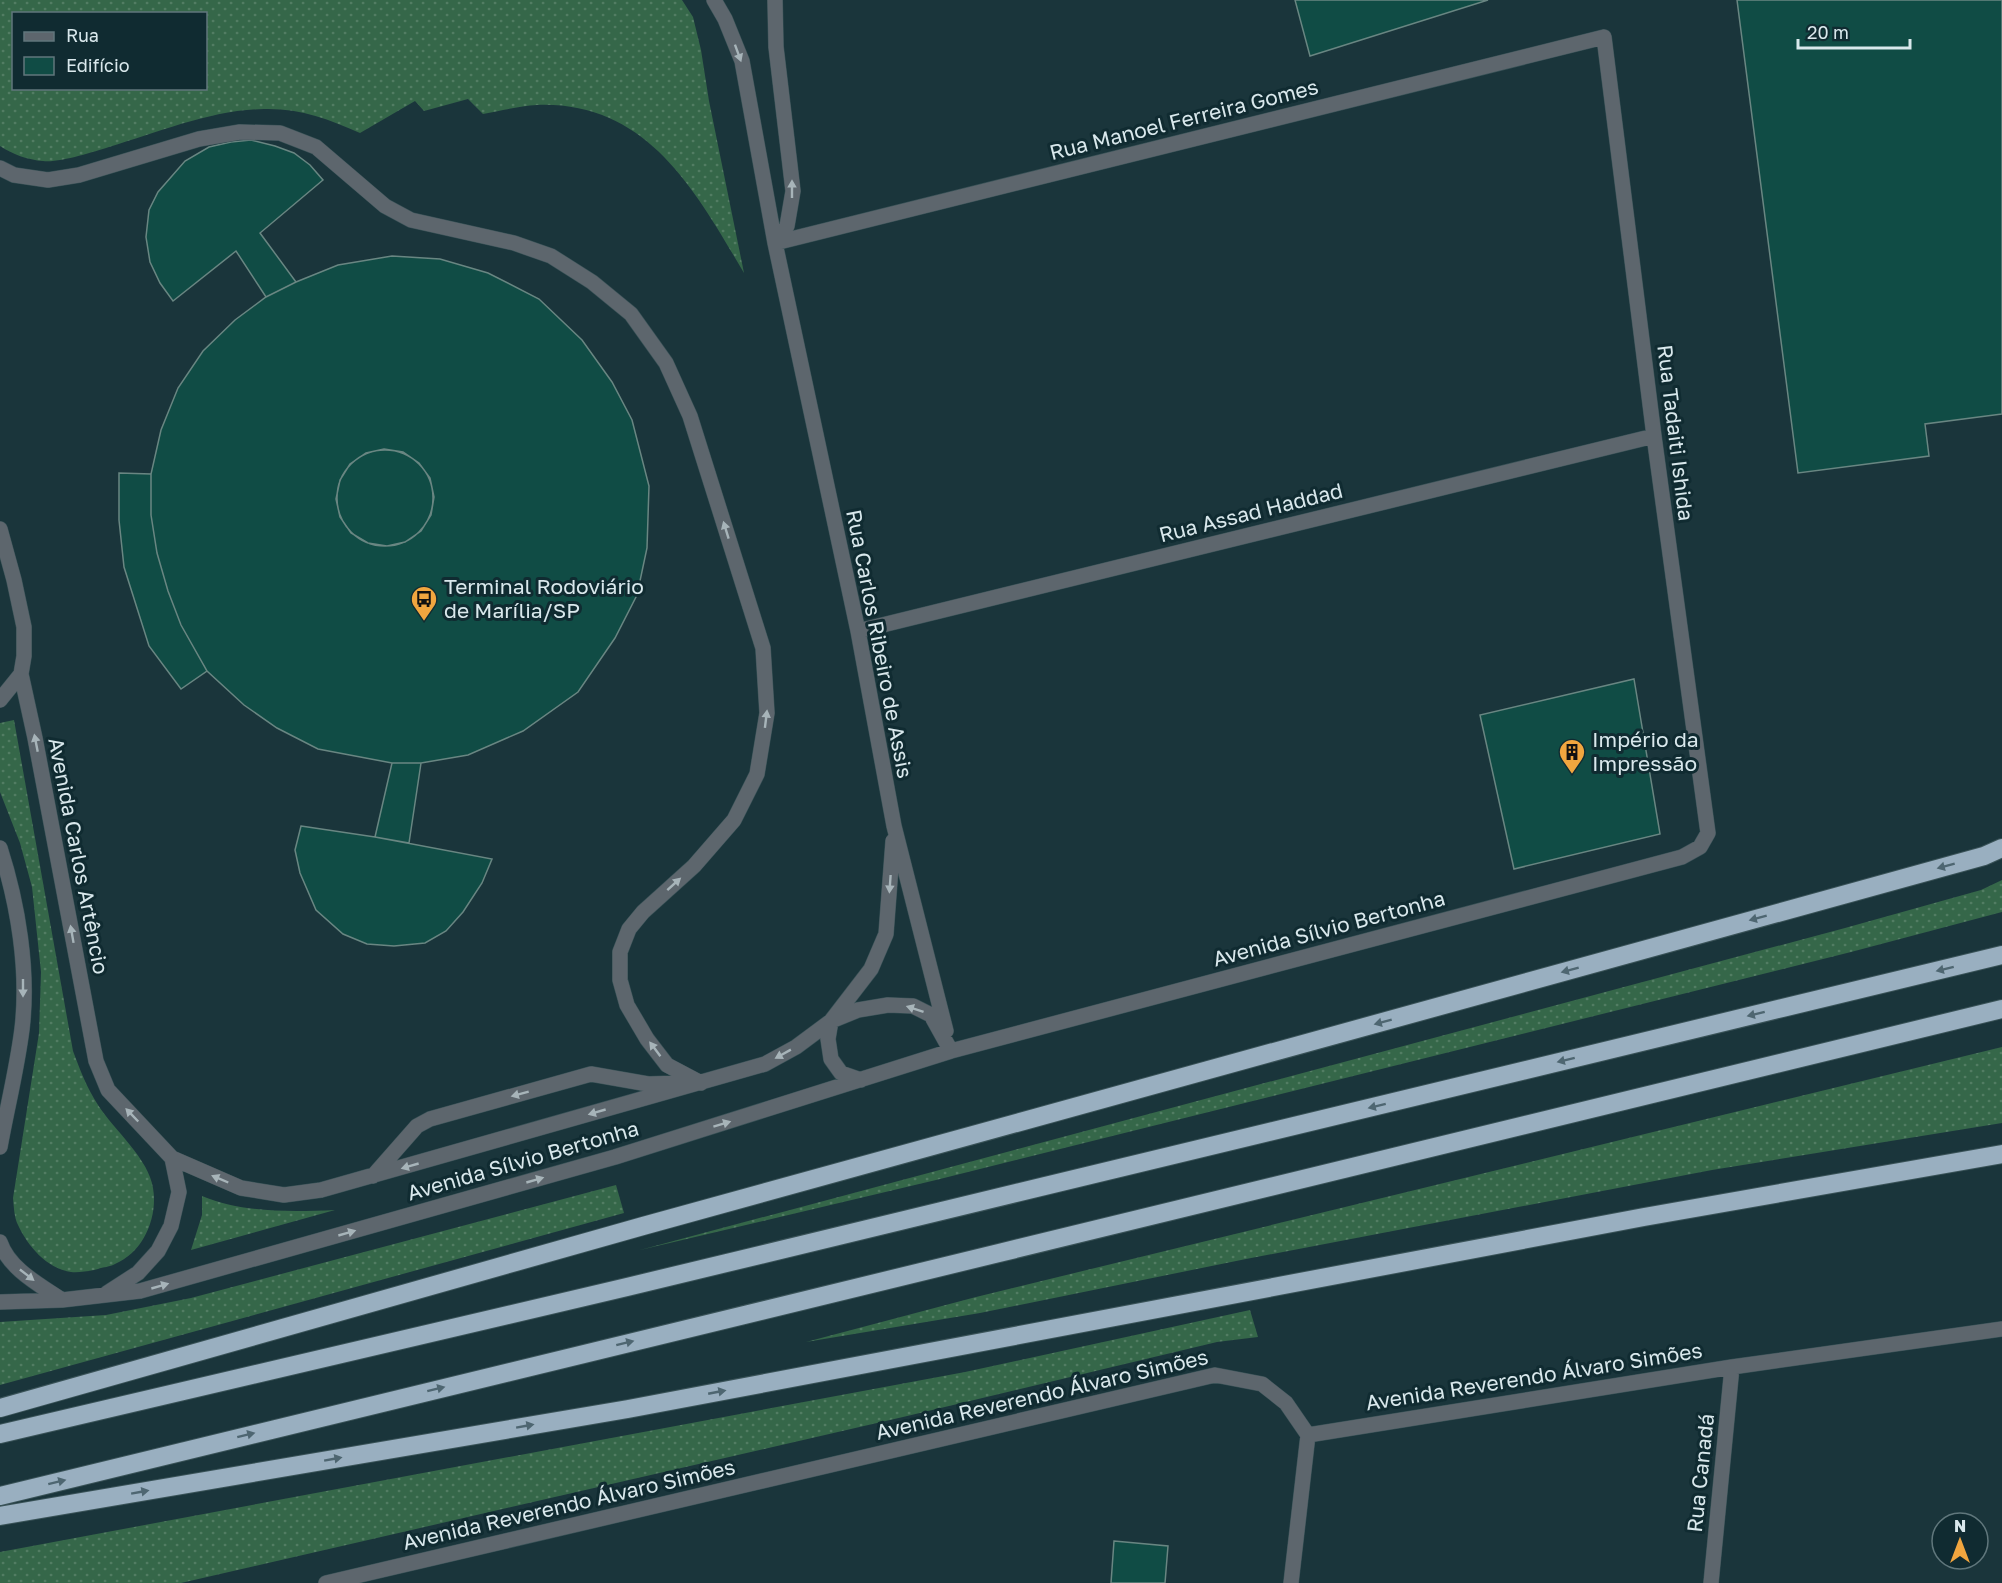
<svg xmlns="http://www.w3.org/2000/svg" width="2002" height="1583" font-family="'Golos Text',sans-serif">
	<style>
		.grass { fill: url(#grass-dots); fill-rule: evenodd }
		.building { fill: #104c45; stroke: #698682; stroke-width: 1.5; fill-rule: evenodd }
		.lines { fill: none; stroke-linecap: round; stroke-linejoin: round }
		.minor-casing { stroke: #395257; stroke-width: 16 }
		.highway-casing { stroke: #395257; stroke-width: 20 }
		.minor { stroke: #5d666d; stroke-width: 15 }
		.highway { stroke: #99afc0; stroke-width: 18 }
		.oneway { fill: #a7b4b9 }
		.oneway2 { fill: #4e6671 }
		.labels { text-anchor: middle; stroke-width: 6; stroke-linejoin: round; paint-order: stroke }
		.street-label { font-size: 21px; fill: #d9e8ec; stroke: #102b31 }
		.poi-label { font-size: 21px; fill: #d9e8ec; stroke: #102b31; text-anchor: start }
	</style>
	<defs>
		<pattern id="grass-dots" width="8" height="8" patternUnits="userSpaceOnUse" patternTransform="scale(1.5)"><rect width="8" height="8" fill="#356749"/><path d="M2 2h.1M6 6h.1" fill="none" stroke="#527d63" stroke-width="1.8" stroke-linecap="round"/></pattern>
	</defs>
	<rect width="100%" height="100%" fill="#1a353b"/>
	<path class="grass" d="M0,0H682L693,17L701,50L709,101L744,273C695,190 647,101 537,105C519,106 500,111 483,114L468,99L424,111L415,101L360,133C329,119 299,108 264,109C211,110 159,132 109,147C93,152 59,163 43,161C28,160 12,154 0,146ZM14,14H206V88H14Z
		M14,720L73,1051C80,1070 87,1088 98,1105C114,1130 149,1159 153,1188C158,1217 144,1252 115,1264C110,1267 103,1267 98,1269C90,1271 78,1273 71,1272C46,1268 28,1246 18,1225C14,1217 14,1207 13,1198L39,1033L41,972L32,887L20,843L0,792V723Z
		M2002,880V912L1851,952L936,1180L640,1250L1845,928L1981,890Z
		M2002,1047V1123L1712,1170L1246,1259L980,1313L806,1342L976,1297Z
		M616,1185L624,1213L0,1385V1322L106,1315L191,1298Z
		M202,1196C243,1213 291,1212 335,1210L191,1250L202,1215Z
		M1250,1310L1258,1337L1217,1342L903,1417L181,1583H0V1552L965,1372Z"/>
	<path class="building" d="M1295,0H1488L1310,56Z
		M1737,0H2002V414L1925,424L1929,456L1798,473Z
		M251,140L275,146L294,153L310,165L323,180L260,233L296,282L266,297L236,251L173,301L160,283L150,262L146,237L149,210L158,192L185,161L209,147L231,142Z
		M392,256L440,259L488,273L539,299L582,340L612,382L632,420L649,486L647,548L637,595L615,638L578,692L523,731L468,755L421,763H392L318,749L277,728L244,705L207,671L181,625L168,591L157,553L151,515V474L161,430L178,388L203,351L235,320L266,297L296,282L338,265ZM384,449L403,452L419,463L430,478L434,497L431,515L421,531L405,542L387,546L368,543L351,533L340,517L336,499L340,480L350,464L366,453Z
		M337 498a48 48 0 1 1 96 0a48 48 0 1 1-96 0Z
		M119,473L151,474V515L157,553L168,591L181,625L207,671L181,689L149,646L124,567L119,520Z
		M1634,679L1660,834L1514,869L1480,715Z
		M392,763H421L409,843L375,837Z
		M301,826L375,837L492,859L482,883L463,912L446,931L425,943L394,946L367,944L343,934L316,910L300,873L295,850Z
		M1114,1541L1168,1546L1165,1583H1111Z"/>
	<g class="lines">
		<g class="minor-casing">
			<path id="minor" d="M714,0L725,19L742,61L775,243L858,631L894,826L946,1031
				M0,168L14,175L48,180L79,175L199,139L240,132L280,133L316,147L385,206L411,220L514,243L551,256L592,282L631,314L666,363L690,416L763,648L767,713L757,774L734,820L694,866L643,912L629,929L620,952V980L627,1005L647,1039L667,1065L701,1083
				M775,243L787,226L793,191L776,47L775,0
				M0,529L14,580L24,627V656L21,674L35,738L96,1061L108,1090L172,1158L241,1188L284,1195L321,1190L765,1064L796,1047L831,1021L858,1010L888,1005L913,1006L931,1015L951,1051
				M858,631L1654,436
				M0,700L21,674
				M0,848C18,904 29,970 22,1029C17,1069 7,1108 0,1147
				M861,1080L841,1073L831,1059L828,1039L831,1021L871,969L886,934L893,841
				M373,1176L417,1126L430,1119L591,1074L648,1084L680,1083
				M0,1242C9,1269 40,1285 62,1300
				M107,1293L138,1273L158,1251L171,1226L179,1192L172,1158
				M0,1302L62,1300L140,1291L615,1157L951,1051L1682,857L1700,847L1708,833L1654,436L1604,37L775,243
				M326,1583L1215,1375L1262,1384L1286,1403L1308,1435L1732,1367L2002,1329
				M1291,1583L1308,1435
				M1711,1583L1732,1367"/>
		</g>
		<g class="highway-casing">
			<path id="highway" d="M0,1408L643,1226L1984,856L2002,848
				M0,1434L627,1287L2002,955
				M0,1496C667,1332 1335,1173 2002,1009
				M0,1516L628,1409L1644,1217L2002,1154"/>
		</g>
		<use href="#minor" class="minor"/>
		<use href="#highway" class="highway"/>
	</g>
	<defs><path id="oneway-solid" d="M-6-.8H1V-3.2L6.5 0L1 3.2V.8H-6Z" transform="scale(1.5)"/></defs>
	<g class="oneway">
		<use href="#oneway-solid" transform="translate(738 53) rotate(70)"/>
		<use href="#oneway-solid" transform="translate(792 189) rotate(-90)"/>
		<use href="#oneway-solid" transform="translate(726 530) rotate(-107)"/>
		<use href="#oneway-solid" transform="translate(766 719) rotate(-83)"/>
		<use href="#oneway-solid" transform="translate(36 743) rotate(-101)"/>
		<use href="#oneway-solid" transform="translate(674 884) rotate(-42)"/>
		<use href="#oneway-solid" transform="translate(890 884) rotate(94)"/>
		<use href="#oneway-solid" transform="translate(72 934) rotate(-100)"/>
		<use href="#oneway-solid" transform="translate(23 988) rotate(90)"/>
		<use href="#oneway-solid" transform="translate(915 1009) rotate(-162)"/>
		<use href="#oneway-solid" transform="translate(655 1049) rotate(-127)"/>
		<use href="#oneway-solid" transform="translate(783 1054) rotate(151)"/>
		<use href="#oneway-solid" transform="translate(520 1094) rotate(165)"/>
		<use href="#oneway-solid" transform="translate(597 1112) rotate(164)"/>
		<use href="#oneway-solid" transform="translate(132 1115) rotate(-134)"/>
		<use href="#oneway-solid" transform="translate(722 1124) rotate(-17)"/>
		<use href="#oneway-solid" transform="translate(410 1166) rotate(164)"/>
		<use href="#oneway-solid" transform="translate(220 1179) rotate(-157)"/>
		<use href="#oneway-solid" transform="translate(535 1180) rotate(-16)"/>
		<use href="#oneway-solid" transform="translate(347 1233) rotate(-16)"/>
		<use href="#oneway-solid" transform="translate(27 1275) rotate(38)"/>
		<use href="#oneway-solid" transform="translate(160 1286) rotate(-16)"/>
	</g>
	<g class="oneway2">
		<use href="#oneway-solid" transform="translate(1946 866) rotate(165)"/>
		<use href="#oneway-solid" transform="translate(1758 918) rotate(165)"/>
		<use href="#oneway-solid" transform="translate(1945 969) rotate(166)"/>
		<use href="#oneway-solid" transform="translate(1570 970) rotate(165)"/>
		<use href="#oneway-solid" transform="translate(1756 1014) rotate(166)"/>
		<use href="#oneway-solid" transform="translate(1383 1022) rotate(165)"/>
		<use href="#oneway-solid" transform="translate(1566 1060) rotate(166)"/>
		<use href="#oneway-solid" transform="translate(1377 1106) rotate(166)"/>
		<use href="#oneway-solid" transform="translate(625 1343) rotate(-14)"/>
		<use href="#oneway-solid" transform="translate(436 1389) rotate(-14)"/>
		<use href="#oneway-solid" transform="translate(717 1392) rotate(-11)"/>
		<use href="#oneway-solid" transform="translate(525 1426) rotate(-10)"/>
		<use href="#oneway-solid" transform="translate(246 1435) rotate(-14)"/>
		<use href="#oneway-solid" transform="translate(333 1459) rotate(-10)"/>
		<use href="#oneway-solid" transform="translate(57 1482) rotate(-14)"/>
		<use href="#oneway-solid" transform="translate(140 1492) rotate(-10)"/>
	</g>
	<defs>
		<g id="bus-pin" transform="scale(1.35)"><path d="M0 17L-7.5 6A9.5 9.5 0 1 1 7.5 6Z" fill="#f1a63f" stroke="#102b31"/><path d="M-5-6H5V4H4V6H2V4H-2V6H-4V4H-5ZM-3.5-4V0h7V-4ZM-3.5 1.2v1.5H-2V1.2ZM2 1.2v1.5H3.5V1.2Z" fill="#111"/></g>
		<g id="building-pin" transform="scale(1.35)"><path d="M0 17L-7.5 6A9.5 9.5 0 1 1 7.5 6Z" fill="#f1a63f" stroke="#102b31"/><path d="M-4-6H4V6H1V3H-1V6H-4ZM-2.5-4.3h1.7v1.8h-1.7ZM.8-4.3h1.7v1.8H.8ZM-2.5-1h1.7V.8h-1.7ZM.8-1h1.7V.8H.8Z" fill="#111"/></g>
	</defs>
	<g fill-rule="evenodd">
		<use href="#bus-pin" x="424" y="599"/>
		<use href="#building-pin" x="1572" y="752"/>
	</g>
	<g class="labels">
		<g class="street-label">
			<text transform="translate(1184 120) rotate(-14)" y="7">Rua Manoel Ferreira Gomes</text>
			<text transform="translate(1675 433) rotate(83)" y="7">Rua Tadaiti Ishida</text>
			<text transform="translate(1251 513) rotate(-14)" y="7">Rua Assad Haddad</text>
			<text transform="translate(879 644) rotate(79)" y="7">Rua Carlos Ribeiro de Assis</text>
			<text transform="translate(78 856) rotate(79)" y="7">Avenida Carlos Artêncio</text>
			<text transform="translate(1329 929) rotate(-15)" y="7">Avenida Sílvio Bertonha</text>
			<text transform="translate(523 1161) rotate(-16)" y="7">Avenida Sílvio Bertonha</text>
			<text transform="translate(1534 1377) rotate(-9)" y="7">Avenida Reverendo Álvaro Simões</text>
			<text transform="translate(1042 1395) rotate(-13)" y="7">Avenida Reverendo Álvaro Simões</text>
			<text transform="translate(1701 1473) rotate(-84)" y="7">Rua Canadá</text>
			<text transform="translate(569 1505) rotate(-13)" y="7">Avenida Reverendo Álvaro Simões</text>
		</g>
		<g class="poi-label">
			<text x="444" y="594">Terminal Rodoviário<tspan x="444" dy="24">de Marília/SP</tspan></text>
			<text x="1592" y="747">Império da<tspan x="1592" dy="24">Impressão</tspan></text>
		</g>
	</g>
	<rect x="12" y="12" width="195" height="78" fill="#102b31" stroke="#60777c" stroke-width="1.5"/>
	<rect x="24" y="32" width="30" height="9" fill="#5d666d" stroke="#60777c" stroke-width="1.5"/>
	<text x="66" y="42" font-size="18" fill="#d9e8ec">Rua</text>
	<rect x="24" y="57" width="30" height="18" fill="#104c45" stroke="#60777c" stroke-width="1.5"/>
	<text x="66" y="72" font-size="18" fill="#d9e8ec">Edifício</text>
	<g transform="translate(1960 1541)"><circle r="28" fill="#102b31" stroke="#60777c" stroke-width="1.5"/>
	<path d="M0-4.5L10 22L0 15L-10 22Z" fill="#f1a63f"/>
	<text y="-9" font-size="16" font-weight="bold" text-anchor="middle" fill="#d9e8ec">N</text>
	</g>
	<path d="M1798 39v9h112v-9" fill="none" stroke="#d9e8ec" stroke-width="3"/>
	<text x="1807" y="39" font-size="18" fill="#d9e8ec" stroke="#102b31" stroke-width="4.5" paint-order="stroke">20 m</text>
</svg>
